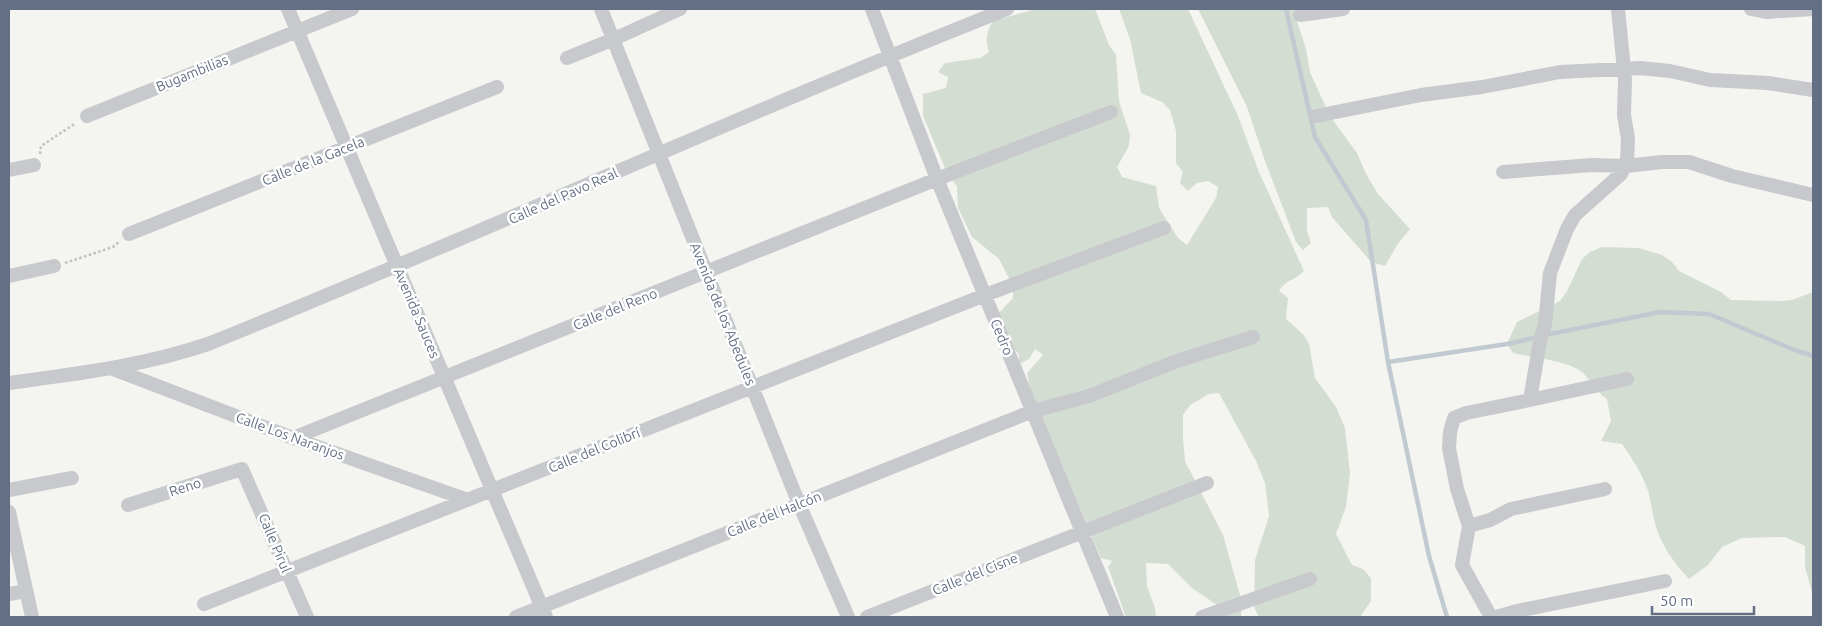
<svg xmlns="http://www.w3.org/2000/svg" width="1822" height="626" font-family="Ubuntu,sans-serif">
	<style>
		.green { fill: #d4ddd2 }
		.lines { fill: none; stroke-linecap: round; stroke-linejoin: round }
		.stream { stroke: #c2cad1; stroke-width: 4.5 }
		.path { stroke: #bebfc2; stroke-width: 2.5; stroke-dasharray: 2.5 2.5; stroke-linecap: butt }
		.street { stroke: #c7c9cd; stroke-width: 14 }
		.labels { text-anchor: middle; stroke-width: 5; stroke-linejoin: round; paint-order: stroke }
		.street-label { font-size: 14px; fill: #626f84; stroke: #fff }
	</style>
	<rect width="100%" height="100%" fill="#f4f5f1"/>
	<path class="green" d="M1036,9H1095L1109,45L1116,55L1119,101L1130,135L1129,146L1117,167L1122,177L1156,186L1159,208L1178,238L1187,245L1216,198L1218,187L1208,181L1197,183L1188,191L1180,183L1183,172L1176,163V131L1170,110L1162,102L1141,93L1130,39L1119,9H1188L1238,116L1259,172L1304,271C1294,281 1287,279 1279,291L1288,298L1286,319L1303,334L1309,344L1315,378L1336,407L1345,428L1350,473L1346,507L1336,534L1352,565L1363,569L1371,578V601L1360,617H1259L1254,607L1255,560L1269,516L1265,483L1256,461L1219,393L1209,394L1190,405L1183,415V438L1185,461L1223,535L1242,602L1241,617H1225L1220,607L1192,588L1168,564L1146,563L1147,586L1155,608L1156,617H1126L1108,567L1112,561L1101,558L1031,393L1027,373L1043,355L1035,349L1029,359L1019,364V354L1010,345L998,314L1013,298V286L999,259L972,237L958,208L957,187L945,168L923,116V94L946,88L948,77L938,72L945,63L980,58L989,52C985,40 986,32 993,21Z
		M1198,9H1293L1306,49L1310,72L1330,116L1357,153L1366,174L1378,194L1410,229L1397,245L1385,266L1371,262L1332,217L1328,207L1307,208V231L1311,243L1303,250L1296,242L1265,161L1247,107Z
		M1602,247L1639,248L1662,255L1672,262L1679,271L1721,292L1731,300L1780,301L1792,300L1813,292V596L1805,567V546L1785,537L1742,538L1722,547L1708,565L1689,579C1674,563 1660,544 1655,523C1651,509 1651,494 1644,481C1639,468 1630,456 1622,444L1601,441L1611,421L1607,399C1595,392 1590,377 1579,370C1566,361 1530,357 1513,353L1507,344L1517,322L1560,301L1567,291L1582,259L1590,252Z"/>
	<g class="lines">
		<path class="stream" d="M1286,9L1315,137L1366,220L1388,362L1429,556L1447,617
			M1545,335L1660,312L1709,314L1797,351L1813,356
			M1388,362L1507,344L1538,337"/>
		<path class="path" d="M40,154L41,146L76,123
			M65,263L113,247L120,241"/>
		<path class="street" d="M288,9L546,617
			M601,9L799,504L848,617
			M872,9L937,179L1117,617
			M1751,9L1766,12L1813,9
			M1300,15L1343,9
			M567,58L614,39L680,9
			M87,116L352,9
			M1316,116L1421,95L1482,87L1560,72L1640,68L1670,71L1710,80L1768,83L1813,90
			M9,170L34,165
			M1503,172L1592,165L1626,166L1662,162H1689L1732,176L1813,195
			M129,234L497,87
			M9,276L54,266
			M113,369L293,438L468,500
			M9,383C76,374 143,366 208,344C476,236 739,115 1007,9
			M1530,400L1627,379
			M293,438L937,179L1111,112
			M9,490L72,478
			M128,505L242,469L307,617
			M9,512L32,617
			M1469,526L1490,520L1511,509L1605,489
			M9,594L26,591
			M204,604L985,295L1164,228
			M516,617L1033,411L1089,396L1177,361L1253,337
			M867,617L1207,483
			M1202,617L1310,579
			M1491,617L1462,565L1469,526L1457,489L1449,448L1450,432L1454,418L1466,413L1530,400L1540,341L1545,324L1550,273L1567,229L1575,215L1621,174L1627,161L1628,139L1624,115L1625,80L1618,9
			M1496,617L1517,611L1665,581"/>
	</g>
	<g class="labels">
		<g class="street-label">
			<text transform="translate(192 73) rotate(-22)" y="5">Bugambilias</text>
			<text transform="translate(313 161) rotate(-22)" y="5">Calle de la Gacela</text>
			<text transform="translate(563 196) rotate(-24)" y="5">Calle del Pavo Real</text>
			<text transform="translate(615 309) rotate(-22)" y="5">Calle del Reno</text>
			<text transform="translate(417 313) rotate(67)" y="5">Avenida Sauces</text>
			<text transform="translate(723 314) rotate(68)" y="5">Avenida de los Abedules</text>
			<text transform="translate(1002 337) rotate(67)" y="5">Cedro</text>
			<text transform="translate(290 436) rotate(20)" y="5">Calle Los Naranjos</text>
			<text transform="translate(594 450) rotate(-22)" y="5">Calle del Colibrí</text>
			<text transform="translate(185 487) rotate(-18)" y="5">Reno</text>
			<text transform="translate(774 514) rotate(-22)" y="5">Calle del Halcón</text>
			<text transform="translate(275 543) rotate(67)" y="5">Calle Pirul</text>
			<text transform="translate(975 574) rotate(-22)" y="5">Calle del Cisne</text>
		</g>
	</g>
	<rect width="1822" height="626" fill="none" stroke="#626f84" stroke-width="20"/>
	<path d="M1652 606v8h102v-8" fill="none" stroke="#626f84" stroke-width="2.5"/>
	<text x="1660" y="606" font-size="15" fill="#626f84" stroke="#ffffff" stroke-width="4" paint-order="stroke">50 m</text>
</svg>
